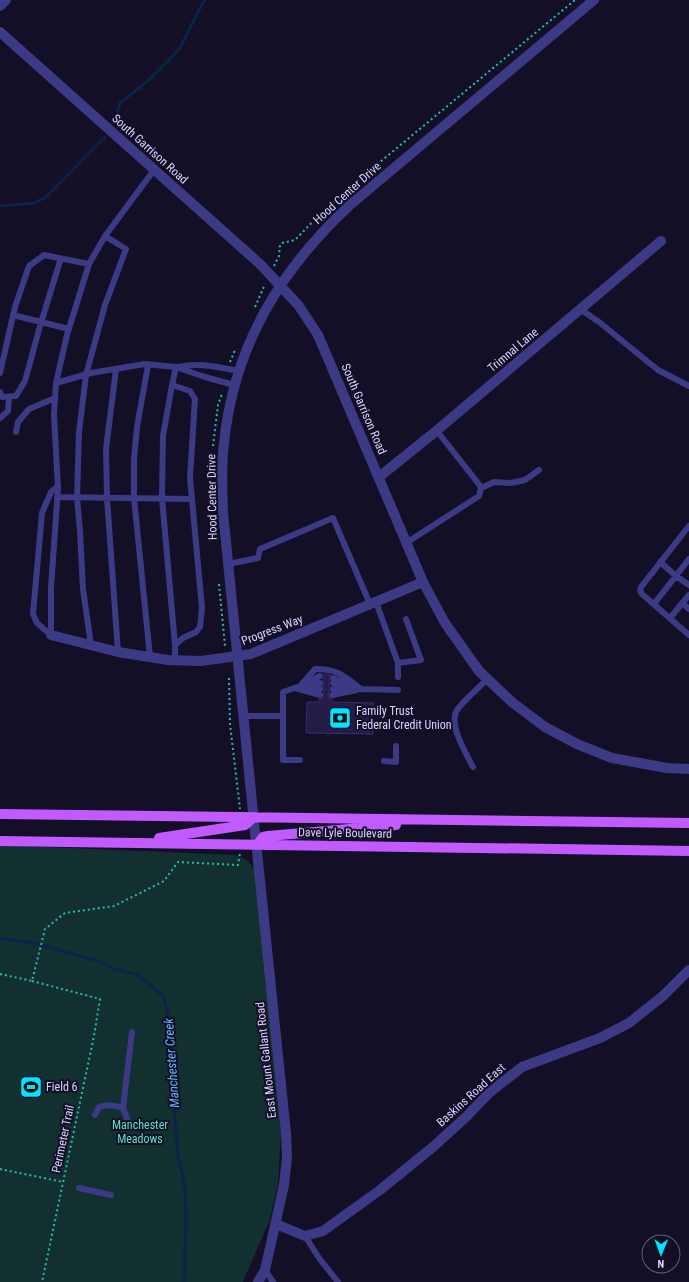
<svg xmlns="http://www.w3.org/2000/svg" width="689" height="1282" font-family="'Roboto Condensed',sans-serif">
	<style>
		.green { fill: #12302f }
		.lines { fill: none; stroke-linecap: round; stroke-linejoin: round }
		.stream { stroke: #0c2248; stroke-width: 3 }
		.building { fill: #241b47; stroke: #3b2d73 }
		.path { stroke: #2fb8b0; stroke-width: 2; stroke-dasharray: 2 3; stroke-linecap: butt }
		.service { stroke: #3d3a85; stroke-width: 6 }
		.minor { stroke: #3d3a85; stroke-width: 10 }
		.tertiary { stroke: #3d3a85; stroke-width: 10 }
		.primary { stroke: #c25bff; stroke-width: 10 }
		.labels { text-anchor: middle; stroke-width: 4; stroke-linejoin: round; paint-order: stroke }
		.street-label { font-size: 12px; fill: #d9d4ff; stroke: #130f26 }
		.poi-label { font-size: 12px; fill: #d9d4ff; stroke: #130f26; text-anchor: start }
		.park-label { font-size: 12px; fill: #5fe0c0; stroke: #130f26 }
		.water-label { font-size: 13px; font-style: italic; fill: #62b6ff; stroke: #130f26 }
	</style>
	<rect width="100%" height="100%" fill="#130f26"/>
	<path class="green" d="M0,845L236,855L248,861L257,873L281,1133L278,1185L269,1222L243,1282H0Z"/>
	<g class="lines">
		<path class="stream" d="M116,117L120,103L149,80L170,59L180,48L199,10L205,0
			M0,206L34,203L46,197L105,137
			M0,938L34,943L98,961L115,969L138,975L164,997L171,1027L173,1095L178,1155L185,1187L186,1220L184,1282"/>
	</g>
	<path class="building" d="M324,674L330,675L329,678V691L328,695L329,698L332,699V702L374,703L373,734L306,733L307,702H319V699L323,698L324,689L323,686L324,683L323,680L324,677Z"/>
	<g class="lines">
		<path class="path" d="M274,266L279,256L280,245L282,243L295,240L325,209L356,182L575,0
			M255,307L265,284
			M230,362L235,350
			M213,446L218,405L222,394
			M219,584L225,646
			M229,678L230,724L240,809
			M0,974L32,981L45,929L65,913L114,906L164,881L178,862L238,865L240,853
			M32,981L100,999L94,1036L42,1282
			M0,1169L63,1182"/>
		<path class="service" d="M580,309L599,322L658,370L689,386
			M13,315L69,329
			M148,365L137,427L134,459V498L150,657
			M178,367C200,362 217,367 239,371
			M116,369L106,449L107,498L118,652
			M0,373L15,307L29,266L44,255L89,264L105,236L154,170
			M56,383L91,373L145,364L176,367L205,377L234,385
			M172,385L163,436L162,498L175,645
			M0,392L2,397L16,396L25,381L40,326L61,258
			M0,418L8,411L9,397
			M16,432L18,422L29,409L55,398
			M481,488L494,482L511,483L525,480L539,470
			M57,497L191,499
			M689,526L641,587L640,591L642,594L689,635
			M406,543L479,496L481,488L478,483L437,431
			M660,562L676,576L689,585
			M228,564L258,558L260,549L333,518L370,604
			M376,602L398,663V677
			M682,603L689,609
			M654,604L689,559
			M670,618L689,595
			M51,635V588L58,488L54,415L56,383L67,335L89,264
			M51,635L37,623L33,614L42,513L51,492L58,486
			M91,645L83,589L80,531L77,498L79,432L86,375L105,305L126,249L105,236
			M175,660V645L183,638L196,632L200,627L202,608L190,478L195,399L190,391L172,385L176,367
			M398,663L421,660L406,619
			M333,678L345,683
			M308,682L320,676
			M333,683L361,689L398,690
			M302,684L315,669C338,669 344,676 361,689
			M304,686L320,689
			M295,688L320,695
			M333,689H347
			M332,695L357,690
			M243,716H283
			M300,760H283V692L306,684L320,683
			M384,761L396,762V746
			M473,767C466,753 448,725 457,710C463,701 480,687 487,679
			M123,1108L132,1032
			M95,1115L99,1107C108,1104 114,1105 123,1108L127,1118L126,1124
			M79,1188L111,1195
			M305,1236L319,1258L338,1282
			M265,1270L273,1282"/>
		<path class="minor" d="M0,6L6,0
			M0,32L261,265L299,306L318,335L423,582L445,623L479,671L513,703L545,727L577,744L612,758L667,768L689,769
			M379,477L435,432L661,241
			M51,635L118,652L168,660L201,661L251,654L423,582
			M255,832L223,512C222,489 221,466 224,443C234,346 280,270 350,205L594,0
			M276,1224L305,1236L323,1231L380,1190L433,1147L466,1117L489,1093L522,1067L600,1038L629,1023L663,996L689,970"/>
		<path class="tertiary" d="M255,832L286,1133L287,1157L284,1185L265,1270L258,1282"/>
		<path class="primary" d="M0,814L689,823
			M159,838L245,825L254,817
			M0,841L689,851
			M257,845L263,837L268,836L396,825"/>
	</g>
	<defs>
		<g id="bank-square" transform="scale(1.15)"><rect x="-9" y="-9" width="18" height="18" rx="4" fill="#00e5ff" stroke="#130f26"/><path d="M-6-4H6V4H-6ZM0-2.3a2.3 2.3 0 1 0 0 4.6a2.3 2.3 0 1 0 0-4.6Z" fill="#111"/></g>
		<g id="stadium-square" transform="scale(1.15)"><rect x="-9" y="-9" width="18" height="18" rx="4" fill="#00e5ff" stroke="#130f26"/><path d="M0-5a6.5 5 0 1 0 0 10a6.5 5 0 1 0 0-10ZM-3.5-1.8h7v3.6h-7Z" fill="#111"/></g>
	</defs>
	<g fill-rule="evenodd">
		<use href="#bank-square" x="340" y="718"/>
		<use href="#stadium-square" x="31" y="1087"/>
	</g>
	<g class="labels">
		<g class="street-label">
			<text transform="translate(150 149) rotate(42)" y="4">South Garrison Road</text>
			<text transform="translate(347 193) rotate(-42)" y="4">Hood Center Drive</text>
			<text transform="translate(513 350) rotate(-40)" y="4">Trimnal Lane</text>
			<text transform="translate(364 409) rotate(67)" y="4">South Garrison Road</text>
			<text transform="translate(212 497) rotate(-91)" y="4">Hood Center Drive</text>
			<text transform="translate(272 630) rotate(-21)" y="4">Progress Way</text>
			<text transform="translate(345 833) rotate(1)" y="4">Dave Lyle Boulevard</text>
			<text transform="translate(266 1060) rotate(-96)" y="4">East Mount Gallant Road</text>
			<text transform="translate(471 1095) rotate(-42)" y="4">Baskins Road East</text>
			<text transform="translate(63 1139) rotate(-78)" y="4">Perimeter Trail</text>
		</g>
		<g class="poi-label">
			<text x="356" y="715">Family Trust<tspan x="356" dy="14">Federal Credit Union</tspan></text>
			<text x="46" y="1091">Field 6</text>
		</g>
		<g class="park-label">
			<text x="140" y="1129">Manchester<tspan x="140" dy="14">Meadows</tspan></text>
		</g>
		<g class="water-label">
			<text transform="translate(171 1063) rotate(-94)" y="5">Manchester Creek</text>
		</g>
	</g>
	<g transform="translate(661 1254) rotate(181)"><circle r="19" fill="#130f26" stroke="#625e7d"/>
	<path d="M0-3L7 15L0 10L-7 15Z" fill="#00e5ff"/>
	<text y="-6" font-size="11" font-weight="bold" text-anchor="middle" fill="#d9d4ff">N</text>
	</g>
</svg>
